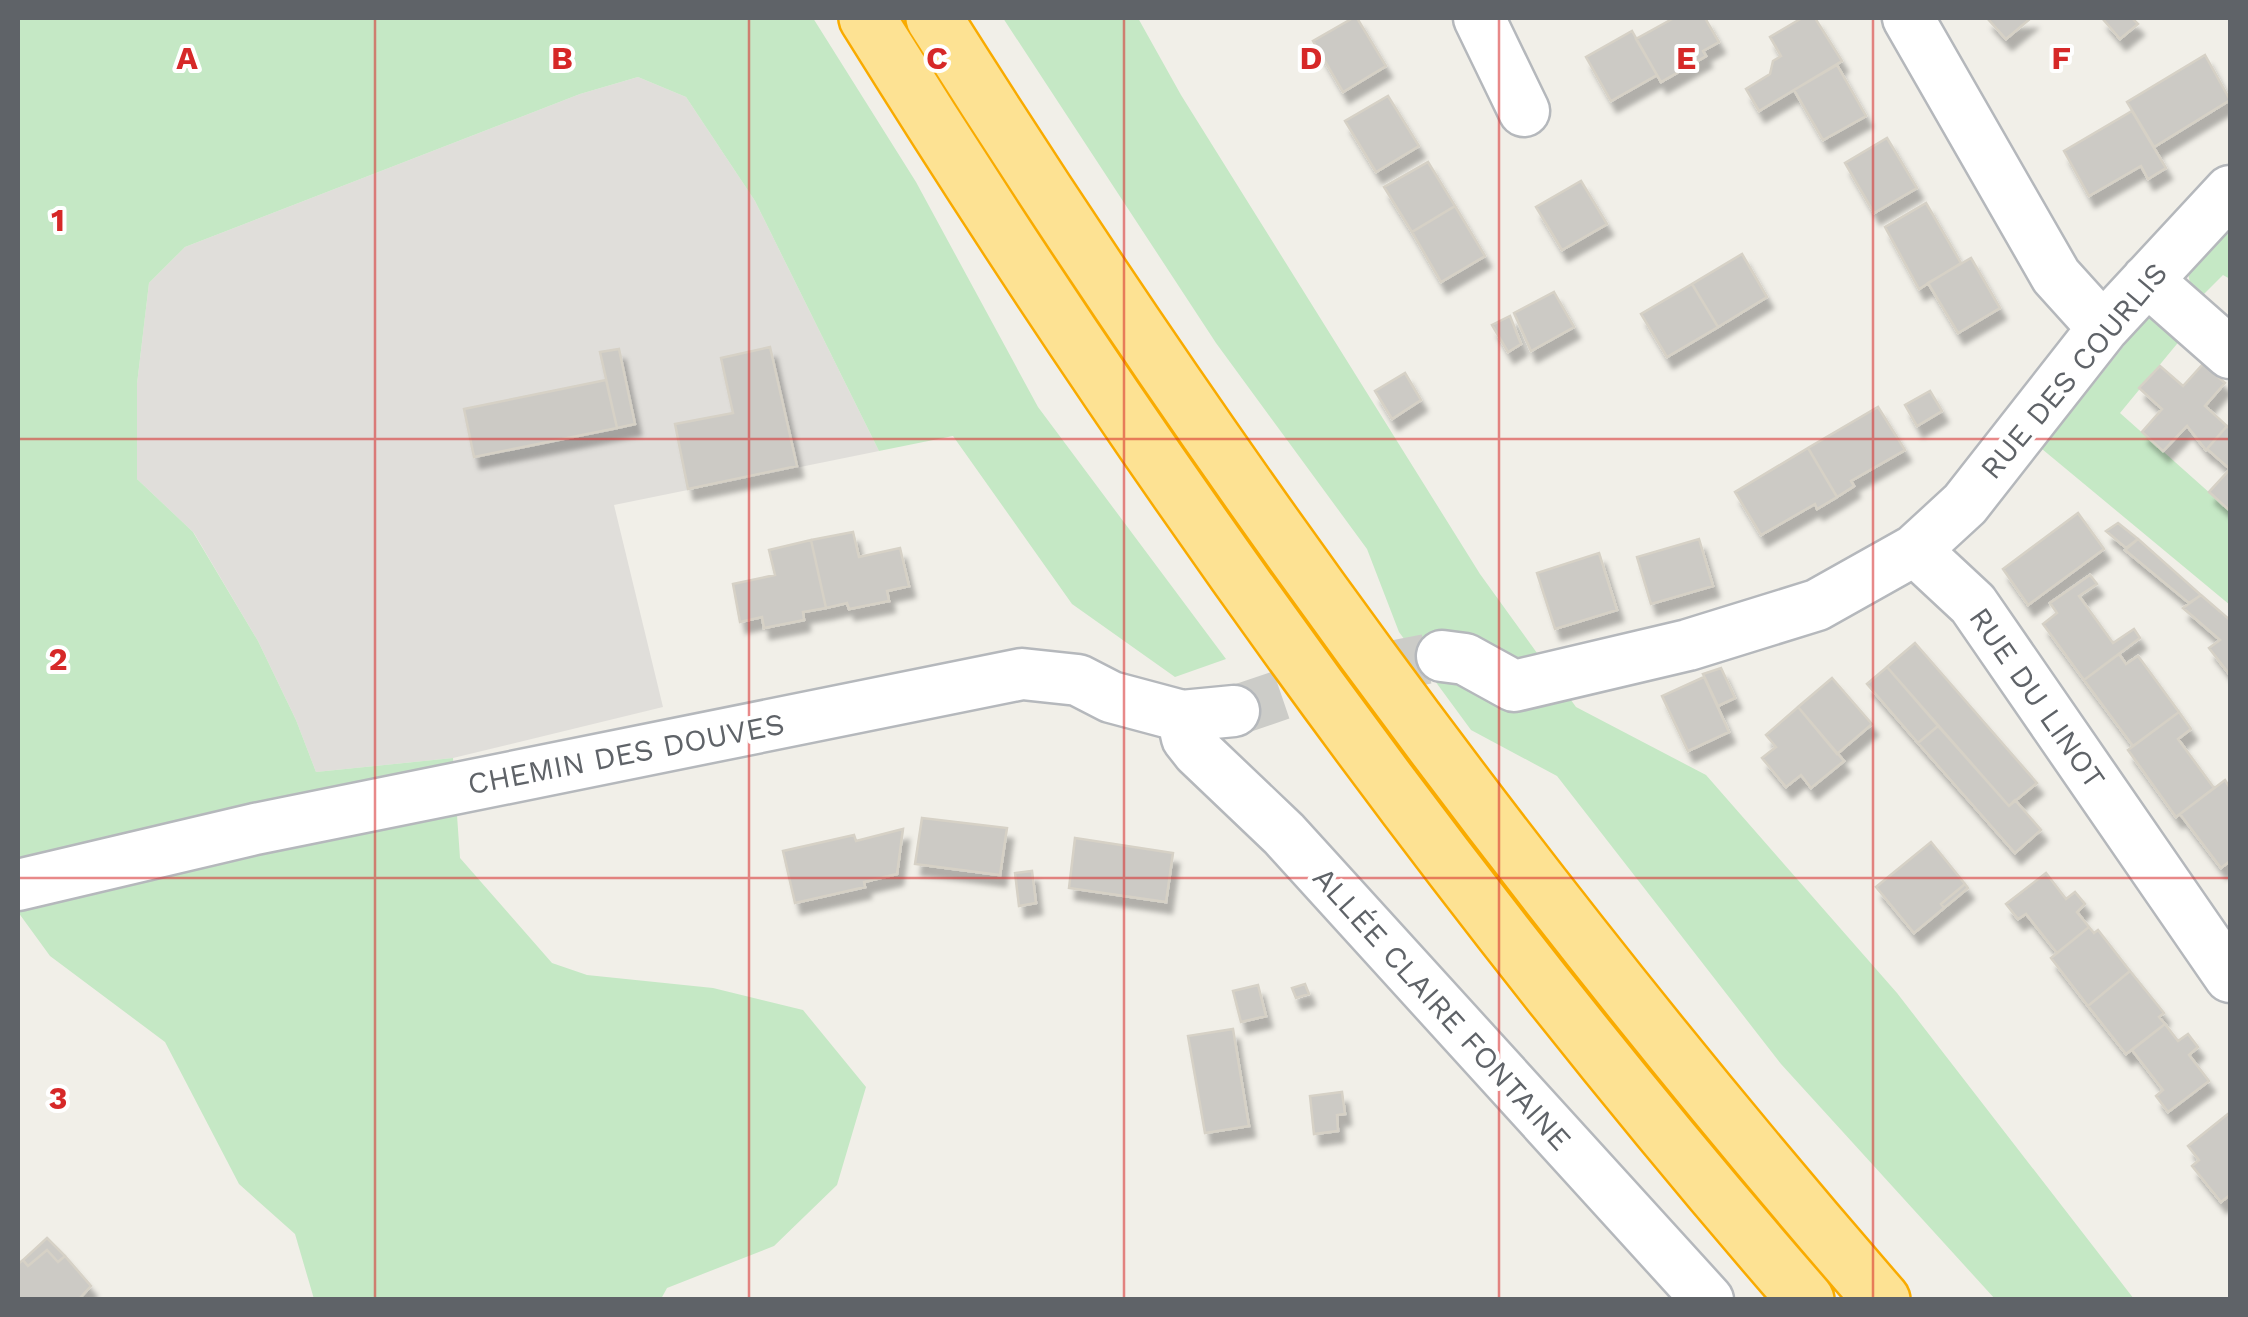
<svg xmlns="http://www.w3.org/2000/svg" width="2248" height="1317" font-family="'Work Sans',sans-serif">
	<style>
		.industrial { fill: #e0deda }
		.green { fill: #c5e8c5 }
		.building { fill: #cccac5; stroke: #d6d1c6; stroke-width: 2.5; filter: url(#shadow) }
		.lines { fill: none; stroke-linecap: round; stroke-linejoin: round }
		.minor-tunnel { stroke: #ccccc8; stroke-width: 50; stroke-dasharray: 50 25; stroke-linecap: butt }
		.minor-casing { stroke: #b5b8bc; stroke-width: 55 }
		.highway-casing { stroke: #f9ab00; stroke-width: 60 }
		.minor { stroke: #fff; stroke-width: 50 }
		.highway { stroke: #fde293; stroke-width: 55 }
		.grid { fill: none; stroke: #d62828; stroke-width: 2.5; stroke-opacity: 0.55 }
		.labels { text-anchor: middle; stroke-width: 8; stroke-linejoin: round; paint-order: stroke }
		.street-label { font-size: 30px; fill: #5f6368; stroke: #fff }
		.grid-label { font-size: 32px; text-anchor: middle; font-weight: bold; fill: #d62828; stroke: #fff; stroke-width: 8; stroke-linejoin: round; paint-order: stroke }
	</style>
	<defs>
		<filter id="shadow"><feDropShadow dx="6" dy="11" stdDeviation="2.5" flood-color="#0004"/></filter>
	</defs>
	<rect width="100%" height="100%" fill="#f1efe8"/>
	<path class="industrial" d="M638,77L686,97L755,201L879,451L614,505L663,707L453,758L316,772L296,720L258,641L194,533L137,479V384L149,283L185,247L580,94Z"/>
	<path class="green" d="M18,18H813L916,182L1038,407L1226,659L1175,677L1072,604L953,436L879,451L755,201L686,97L638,77L580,94L185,247L149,283L137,384V479L193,532L258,641L296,720L316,772L453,758L460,858L552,963L587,975L713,988L803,1010L866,1087L837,1185L774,1246L667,1288L661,1299H314L295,1234L239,1184L165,1042L50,956L18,912Z
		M1003,18H1138L1181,95L1480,574L1576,707L1706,775L1897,993L2134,1299H1995L1781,1064L1557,776L1471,730L1399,632L1367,549L1216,343Z
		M2230,225V279L2223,275L2199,299L2191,288L2188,273Z
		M2150,313L2181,339L2120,413L2230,511V605L2042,449Z"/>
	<path class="building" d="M1353,18H1357L1386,66L1343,92L1313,41Z
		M1674,18H1705L1719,42L1703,51L1706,56L1661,82L1636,39Z
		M1802,18H1815L1842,61L1759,111L1746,89L1770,74L1773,61L1781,56L1770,37Z
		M1987,18H2031L2006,39Z
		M2102,18H2132L2138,24L2120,39Z
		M1632,31L1657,75L1611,101L1586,57Z
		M2205,55L2230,100L2154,147L2127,102Z
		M1837,65L1866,116L1823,140L1794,90Z
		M1388,96L1419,146L1376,172L1345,121Z
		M2132,111L2166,168L2148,179L2141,166L2089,196L2064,151Z
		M1887,138L1917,188L1874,213L1845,163Z
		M1428,162L1455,206L1412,232L1384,187Z
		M1581,181L1607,224L1562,250L1536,207Z
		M1926,203L1961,263L1919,289L1885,227Z
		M1455,206L1485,256L1441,282L1412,232Z
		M1742,254L1767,297L1718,327L1692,284Z
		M1971,258L2000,308L1958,333L1928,283Z
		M1692,284L1718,327L1667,357L1641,314Z
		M1554,292L1574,327L1531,351L1514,313Z
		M1510,316L1521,344L1508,352L1492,325Z
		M770,347L797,466L688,489L675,424L733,413L721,358Z
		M619,349L635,424L617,428L600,352Z
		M2203,364L2225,383L2205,406L2227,426L2206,450L2187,426L2163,451L2142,432L2162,409L2139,388L2160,366L2183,386Z
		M1405,373L1421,400L1392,419L1375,391Z
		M606,380L617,428L474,457L464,409Z
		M1930,391L1942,411L1917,426L1905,405Z
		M1878,407L1905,450L1851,481L1854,486L1837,497L1808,448Z
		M2227,426L2230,429V511L2209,492L2230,469L2207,449Z
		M1808,448L1837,497L1817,509L1815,504L1761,535L1735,492Z
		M2078,513L2104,549L2028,605L2003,569Z
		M2118,523L2138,539L2126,548L2106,531Z
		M853,532L859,557L900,548L909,586L887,591L889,601L849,609L847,603L826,608L811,540Z
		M1699,539L1713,586L1651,604L1637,557Z
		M2138,539L2201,595L2189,603L2125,550Z
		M811,540L826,608L803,612L804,620L764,628L762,617L740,622L733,584L775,575L769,550Z
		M1599,553L1617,610L1555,629L1537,573Z
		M2090,575L2097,584L2079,596L2113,643L2134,629L2140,638L2084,680L2043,624L2057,613L2050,603Z
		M2201,595L2230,620V675L2209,648L2220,640L2183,608Z
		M1915,643L2037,783L2009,806L1887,667Z
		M2119,654L2126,664L2138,656L2179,712L2133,746L2084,680Z
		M1887,667L1938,726L1918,743L1867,684Z
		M1721,668L1735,698L1718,706L1703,674Z
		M1704,677L1729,732L1688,751L1662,696Z
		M1832,678L1872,724L1837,754L1798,707Z
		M1798,707L1844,761L1811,788L1801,775L1786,787L1762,758L1776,747L1766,735Z
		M2179,712L2191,729L2178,739L2214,788L2176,817L2128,750Z
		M1938,726L2009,806L2015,800L2041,830L2015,853L1918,743Z
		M2225,780L2230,788V861L2221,868L2180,814Z
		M922,818L1007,828L1000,875L915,864Z
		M903,829L897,874L864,882L865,887L795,903L783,851L854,835L856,841Z
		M1075,838L1173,853L1166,902L1069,888Z
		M1931,842L1965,884L1941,904L1944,908L1914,933L1876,887Z
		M1032,871L1036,903L1019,906L1015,873Z
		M2046,873L2066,899L2075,892L2085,904L2077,912L2089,927L2057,953L2026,914L2018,919L2006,904Z
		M1965,884L1968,888L1944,908L1941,904Z
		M2089,927L2094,933L2098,930L2130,971L2088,1006L2051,958Z
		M2130,971L2164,1013L2159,1017L2165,1024L2126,1054L2088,1006Z
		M1305,984L1309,994L1296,998L1292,988Z
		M1258,985L1266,1016L1241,1022L1233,991Z
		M2165,1024L2178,1041L2188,1034L2198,1047L2189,1055L2209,1081L2168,1112L2156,1096L2163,1090L2132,1050Z
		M1233,1029L1249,1126L1205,1133L1188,1036Z
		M1342,1092L1345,1114L1337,1115L1338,1131L1314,1134L1310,1096Z
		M2229,1113L2230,1195L2221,1202L2192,1166L2199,1160L2188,1146Z
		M47,1238L65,1256L58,1262L47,1250L28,1266L23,1260Z
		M47,1250L58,1262L65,1256L91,1286L78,1300H18V1264L23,1260L28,1266Z"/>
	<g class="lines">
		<path class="minor-tunnel" d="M1234,711L1334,677L1442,656"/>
		<g class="minor-casing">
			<path id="minor" d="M1479,18L1524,111
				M1908,18L2056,276L2103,328
				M2147,280L2230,353
				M1915,550L1965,504L2103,328L2230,191
				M1442,656L1465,659L1514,686L1688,645L1817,605L1915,550L1973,604L2230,977
				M1182,716L1187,738L1198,752L1284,834L1708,1300
				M18,885L255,829L1022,674L1078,680L1111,697L1182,716L1234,711"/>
		</g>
		<g class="highway-casing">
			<path id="highway" d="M867,18C1147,468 1457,899 1806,1300
				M934,18C1219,470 1531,896 1882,1300"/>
		</g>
		<use href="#minor" class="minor"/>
		<use href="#highway" class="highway"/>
	</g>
	<path class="grid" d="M375,18V1300M749,18V1300M1124,18V1300M1499,18V1300M1873,18V1300M18,439H2230M18,878H2230"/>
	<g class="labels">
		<g class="street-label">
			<text transform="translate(2074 371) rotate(-50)" y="10">RUE DES COURLIS</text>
			<text transform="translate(2037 698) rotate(55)" y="10">RUE DU LINOT</text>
			<text transform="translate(626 754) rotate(-11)" y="10">CHEMIN DES DOUVES</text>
			<text transform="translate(1442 1009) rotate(48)" y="10">ALLÉE CLAIRE FONTAINE</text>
		</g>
	</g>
	<g class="grid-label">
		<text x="187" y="69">A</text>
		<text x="562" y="69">B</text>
		<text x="937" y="69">C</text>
		<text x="1311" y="69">D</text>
		<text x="1686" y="69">E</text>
		<text x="2061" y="69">F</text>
		<text x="58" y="231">1</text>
		<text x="58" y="670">2</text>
		<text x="58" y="1109">3</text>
	</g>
	<rect width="2248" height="1317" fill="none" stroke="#5f6368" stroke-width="40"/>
</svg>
